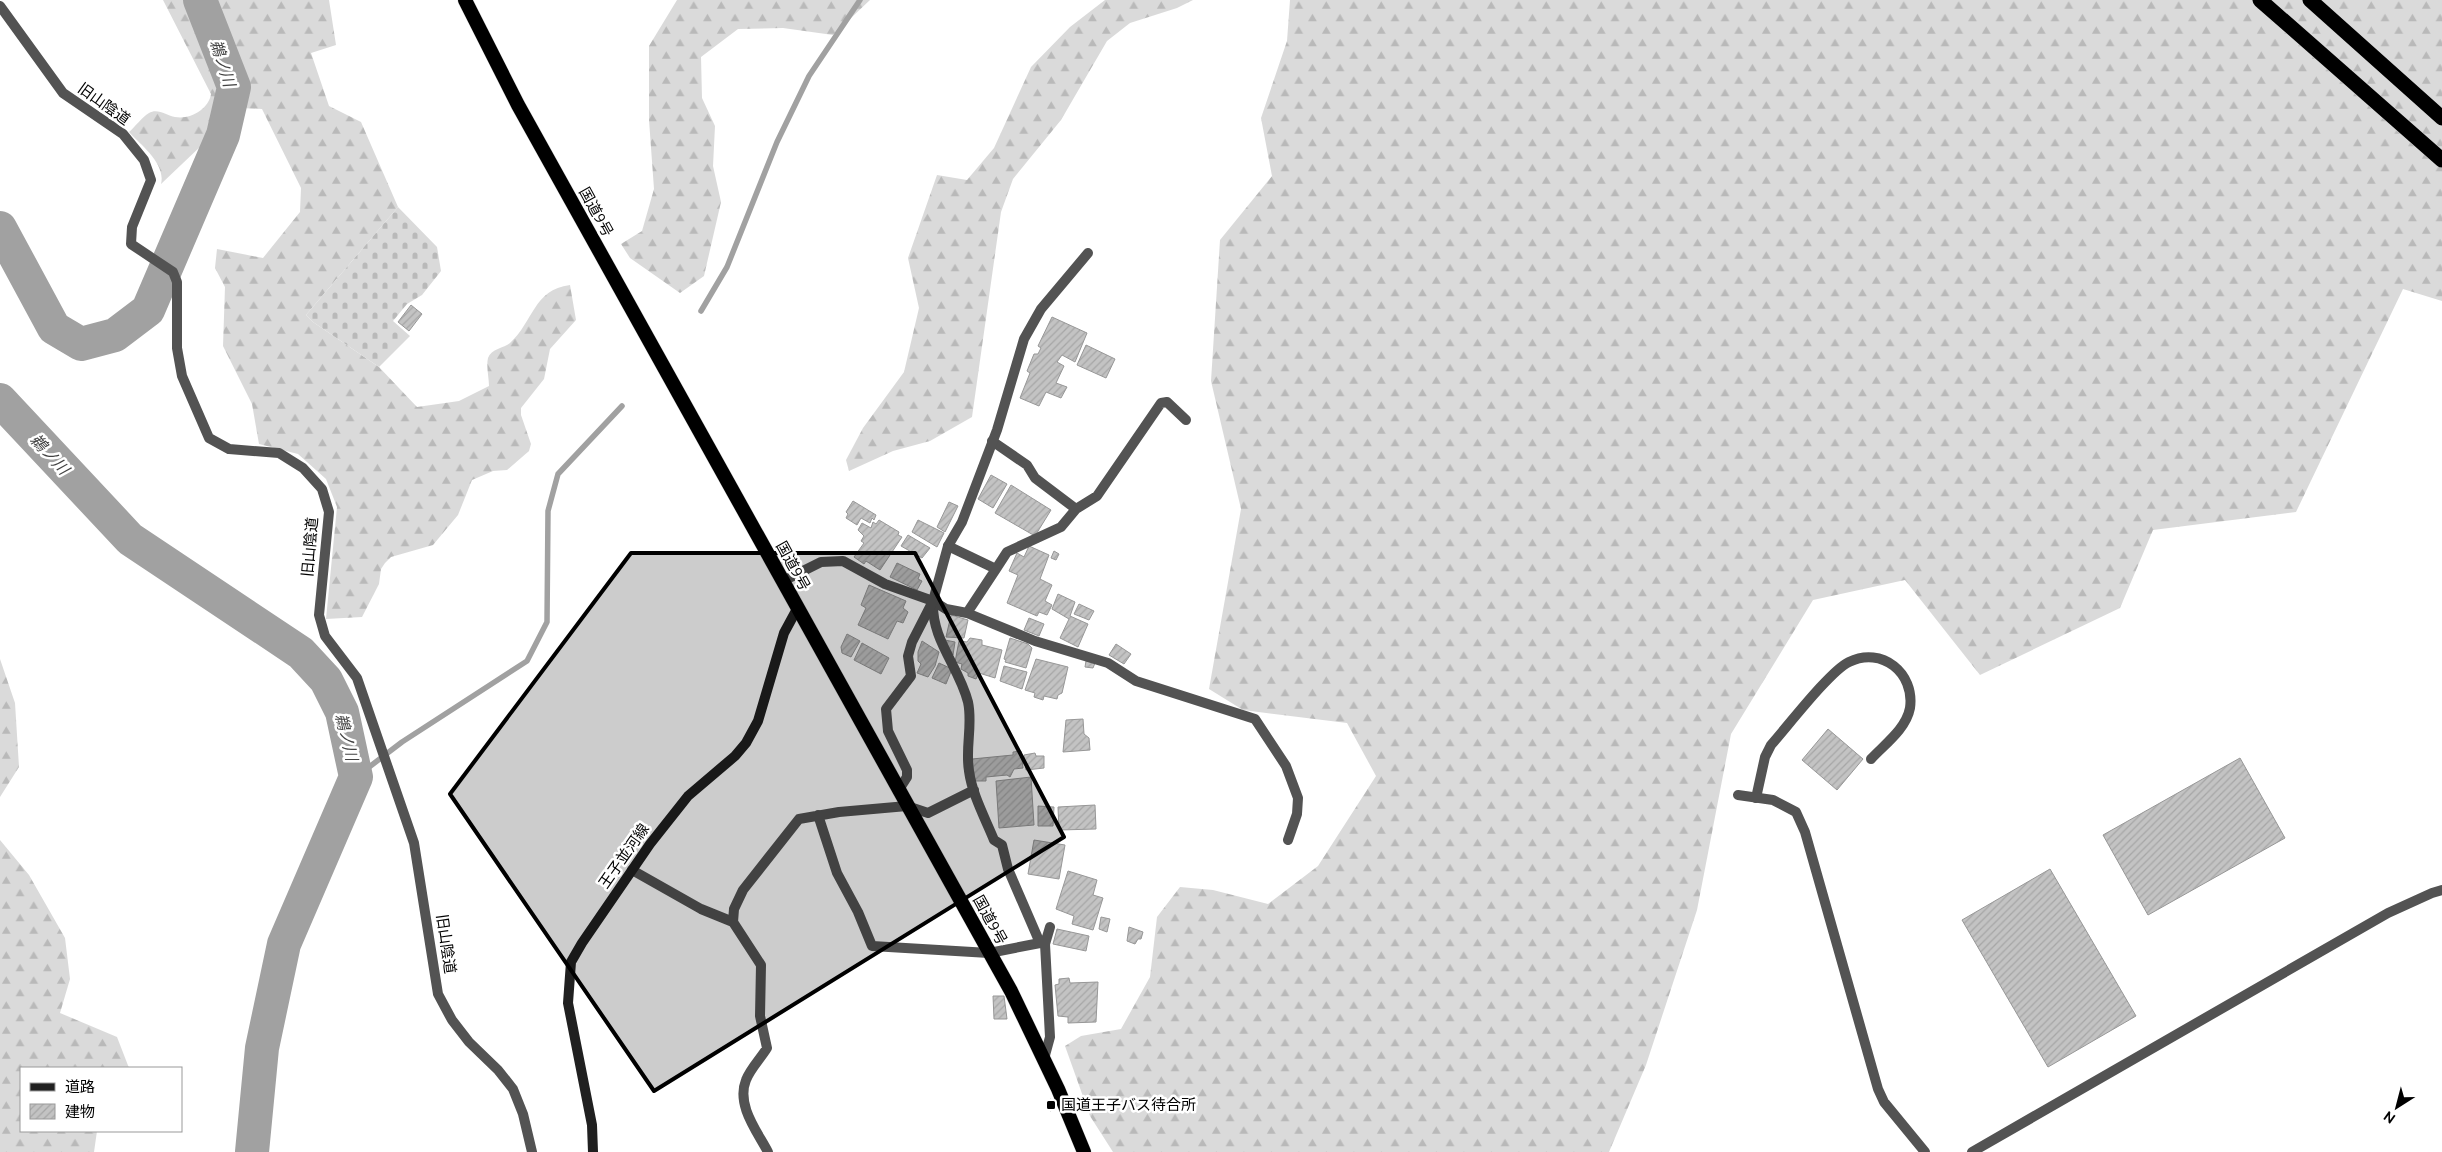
<svg xmlns="http://www.w3.org/2000/svg" width="2442" height="1152" font-family="Ubuntu,'Noto Sans JP',sans-serif">
	<style>
		.forest { fill: url(#forest-firs) }
		.cemetery { fill: url(#cemetery-stones) }
		.lines { fill: none; stroke-linecap: round; stroke-linejoin: round }
		.stream { stroke: #a1a1a1; stroke-width: 5.5 }
		.river { stroke: #a1a1a1; stroke-width: 34 }
		.building { fill: url(#building-hatch); stroke: #979797 }
		.trunk-casing { stroke: #dbdbdb; stroke-width: 15 }
		.motorway-casing { stroke: #dbdbdb; stroke-width: 16 }
		.service { stroke: #535353; stroke-width: 10 }
		.minor { stroke: #535353; stroke-width: 10 }
		.tertiary { stroke: #535353; stroke-width: 10 }
		.secondary { stroke: #202020; stroke-width: 10 }
		.trunk { stroke: #000; stroke-width: 14 }
		.motorway { stroke: #000; stroke-width: 15 }
		.marked { fill: #000; fill-opacity: 0.2; stroke: #000; stroke-width: 4; stroke-linejoin: round }
		.poi-dot { fill: #000; stroke: #fff; stroke-width: 2 }
		.labels { text-anchor: middle; stroke-width: 5; stroke-linejoin: round; paint-order: stroke }
		.street-label { font-size: 15px; fill: #000; stroke: #fff }
		.poi-label { font-size: 15px; fill: #000; stroke: #fff; text-anchor: start }
		.water-label { font-size: 16px; font-style: italic; fill: #424242; stroke: #fff }
	</style>
	<defs>
		<pattern id="forest-firs" width="22" height="20" patternUnits="userSpaceOnUse" patternTransform="scale(1.25)"><rect width="22" height="20" fill="#dadada"/><path d="M5 1l3.5 6h-7zM16 11l3.5 6h-7z" fill="#b9b9b9"/></pattern>
		<pattern id="cemetery-stones" width="16" height="16" patternUnits="userSpaceOnUse" patternTransform="scale(1.25)"><rect width="16" height="16" fill="#dadada"/><path d="M2 7V4a2 2 0 0 1 4 0v3zM10 15v-3a2 2 0 0 1 4 0v3z" fill="#b9b9b9"/></pattern>
		<pattern id="building-hatch" width="6" height="6" patternUnits="userSpaceOnUse" patternTransform="scale(1.25)"><rect width="6" height="6" fill="#c3c3c3"/><path d="M-1 1l2-2M0 6l6-6M5 7l2-2" fill="none" stroke="#a6a6a6"/></pattern>
	</defs>
	<rect width="100%" height="100%" fill="#fff"/>
	<path class="forest" d="M163,0H329L336,45L311,53L329,106L361,122L398,207L306,315L313,322L379,367L417,407L459,401L489,386C489,378 486,366 488,358C491,349 504,348 510,343C534,321 533,290 570,285L576,320L550,349L544,379L521,408V415L531,444L529,451L507,470L493,471L472,480L458,515L433,545L391,557L385,563L381,569L379,584L362,617L326,619L337,507L326,479L298,454L259,444L252,404L223,346L225,287L215,268L217,249L263,258L300,212L301,188L262,109L220,107L202,145L161,184C166,164 142,146 129,132C135,127 142,117 149,113C158,108 167,116 175,117C190,120 209,109 211,94Z
		M677,0H870L833,35L783,28L738,29L701,57L702,98L715,126L713,166L721,202L704,276L680,293L630,258L621,244L642,231L654,189L649,120V46Z
		M1105,0H1193L1177,8L1130,23L1107,41L1061,120L1013,179L1001,212L972,417L930,441L893,451L849,471L846,460L863,428L904,372L919,308L908,258L937,175L967,180L994,148L1031,67L1070,27Z
		M1290,0H2442V301L2403,289L2296,512L2153,530L2120,608L1980,675L1905,580L1813,600L1731,734L1697,910L1646,1065L1609,1152H1113L1090,1116L1065,1046L1081,1036L1121,1029L1150,977L1157,917L1180,887L1213,890L1268,904L1318,866L1376,776L1347,723L1243,710L1209,689L1241,509L1211,381L1220,240L1272,176L1261,118L1287,41Z
		M0,659L15,703L19,767L0,797Z
		M0,840L29,875L65,938L70,979L60,1013L117,1037L129,1068H21V1131H97L94,1152H0Z"/>
	<path class="cemetery" d="M398,207L437,247L441,271L422,295L407,304L393,321L410,336L379,367L313,322L306,315Z"/>
	<g class="lines">
		<path class="stream" d="M701,311L727,267L777,142L809,76L860,0
			M356,777L402,742L527,661L547,622L548,511L558,474L622,406"/>
		<path class="river" d="M0,228L54,328L81,344L115,335L148,310L223,135L234,87L200,0
			M0,400L130,539L301,653L326,680L342,712L356,777L284,944L262,1048L252,1152"/>
	</g>
	<path class="building" d="M411,305L422,314L409,331L398,322Z
		M1052,317L1087,333L1075,362L1062,355L1057,362L1064,366L1056,383L1067,387L1061,398L1046,392L1039,406L1020,398L1030,373L1027,371L1034,354H1038L1041,348L1038,346Z
		M1086,345L1115,359L1106,378L1077,365Z
		M991,475L1007,484L993,508L978,499Z
		M1011,485L1051,510L1035,536L995,513Z
		M853,501L876,515L874,520L872,518L870,523L861,518L857,525L846,518L848,514L846,512Z
		M949,502L958,506L945,532L937,527Z
		M879,520L899,532L898,535L902,537L880,570L866,561L864,564L854,557L864,543L861,541L864,536L858,530L862,523L871,528L873,522L876,524Z
		M918,520L944,533L937,547L912,532Z
		M908,535L930,548L922,558L901,546Z
		M1029,546L1049,555L1040,579L1052,585L1045,601L1052,605L1047,615L1039,612L1037,616L1007,603L1018,575L1009,571L1017,553L1024,557Z
		M1054,551L1059,554L1056,560L1051,558Z
		M897,563L920,574L918,579L922,581L917,590L890,577Z
		M869,585L906,601L903,608L908,612L903,623L897,621L888,639L858,625L866,608L861,605Z
		M1058,594L1075,602L1070,616L1088,624L1078,647L1060,638L1069,619L1052,609Z
		M1079,604L1094,611L1089,620L1074,614Z
		M951,615L968,620L964,638L946,637Z
		M1029,618L1044,624L1039,636L1024,630Z
		M847,634L860,641L851,657L842,653L841,647Z
		M970,638L982,640V645L1002,650L995,678L979,673L976,679L968,676V673L961,669L962,664L955,662L959,641L967,642Z
		M1010,638L1028,644L1032,648L1026,668L1005,662L1006,660L1004,659Z
		M945,640L955,642L953,655Z
		M922,641L939,652L935,666L928,677L917,673L921,664L918,661V652Z
		M862,643L889,658L881,674L854,660Z
		M1116,644L1131,654L1124,664L1109,655Z
		M1036,659L1068,667L1062,693L1058,695L1057,699L1044,696L1043,700L1034,697L1035,693L1025,690Z
		M1086,661L1095,663L1093,668L1085,667Z
		M939,663L952,669L946,684L932,678Z
		M1004,666L1027,672L1022,689L1000,681Z
		M1083,719L1084,734L1089,738L1090,750L1063,752L1066,720Z
		M1828,729L1863,759L1837,790L1802,760Z
		M1021,751L1023,768L1014,769L1010,777L1007,775L986,777V781H975L972,759L1013,755V752Z
		M1035,753L1036,756H1044V768L1026,770L1024,755Z
		M2240,758L2285,838L2148,915L2103,835Z
		M1031,777L1034,825L999,828L996,781Z
		M1095,805L1096,829L1059,830L1058,807Z
		M1038,806L1054,807L1053,826H1038Z
		M1034,840L1065,845L1059,879L1028,874Z
		M2050,869L2136,1016L2048,1067L1962,920Z
		M1068,871L1097,880L1093,895L1103,898L1093,930L1072,924L1074,916L1056,909Z
		M1101,917L1110,919L1107,932L1099,929Z
		M1129,927L1143,932L1141,939H1138L1135,944L1127,941Z
		M1057,929L1089,936L1086,951L1053,944Z
		M1069,978L1070,983L1098,982L1096,1022L1068,1023V1017L1058,1016L1055,985L1059,984V979Z
		M993,996H1004L1007,1019H994Z
		M1051,1099L1056,1108L1050,1111L1046,1102Z"/>
	<g class="lines">
		<g class="trunk-casing">
			<path id="trunk" d="M465,0L518,105L1011,991L1058,1089L1084,1152"/>
		</g>
		<g class="motorway-casing">
			<path id="motorway" d="M2260,0L2442,160
				M2310,0L2442,118"/>
		</g>
		<path class="service" d="M992,441L1027,465L1035,478L1076,509L1061,527L1007,552L996,569
			M1076,509L1097,496L1161,403L1167,402L1186,420
			M948,546L996,569L967,613
			M1756,798L1765,757L1771,745C1788,726 1830,671 1849,662C1882,646 1915,673 1910,708C1906,729 1885,744 1871,759
			M818,815L837,873L858,912L872,946L989,953L1040,943
			M632,870L701,909L733,922
			M1045,944L1050,927
			M1044,1059L1050,1037L1045,944L1040,943L1008,869L1002,845L994,840C985,818 972,794 969,771C965,748 973,725 968,702C959,666 931,640 933,601L946,609L967,613L1035,641L1108,663L1136,681L1255,719L1286,766L1298,798L1297,814L1288,840
			M768,1152C757,1131 736,1105 746,1080C750,1069 761,1058 767,1048L760,1016L761,965L733,922L734,909L743,890L799,819L839,812L907,806L928,813L974,790"/>
		<path class="minor" d="M0,6L63,93L123,134L144,160L151,180L132,227L131,244L173,272L177,282V348L182,376L209,438L229,449L279,453L303,468L322,489L329,512L319,615L325,636L357,678L414,843L438,994L452,1020L469,1042L498,1070L513,1089L523,1114L532,1152
			M783,581L821,562L843,561L885,584L933,601
			M898,791L907,777V770L888,731L886,709L911,676L908,656L912,642L933,601L948,546L962,522L997,430L1024,339L1041,309L1088,253
			M1738,795L1773,800L1796,812L1805,832L1878,1089L1884,1102L1925,1152"/>
		<path class="tertiary" d="M1972,1152L2388,913L2432,893L2442,890"/>
		<path class="secondary" d="M593,1152L592,1125L568,1003L571,962L582,943L650,844L688,796L735,756L746,743L758,721L784,633L797,609"/>
		<use href="#trunk" class="trunk"/>
		<use href="#motorway" class="motorway"/>
	</g>
	<path class="marked" d="M631,553H915L1064,837L654,1091L450,794Z"/>
	<rect class="poi-dot" x="1046" y="1100" width="10" height="10" rx="2.5"/>
	<g class="labels">
		<g class="street-label">
			<text transform="translate(104 104) rotate(36)" y="5">旧山陰道</text>
			<text transform="translate(596 212) rotate(61)" y="5">国道9号</text>
			<text transform="translate(310 547) rotate(-85)" y="5">旧山陰道</text>
			<text transform="translate(793 566) rotate(61)" y="5">国道9号</text>
			<text transform="translate(624 856) rotate(-55)" y="5">王子並河線</text>
			<text transform="translate(990 920) rotate(61)" y="5">国道9号</text>
			<text transform="translate(446 944) rotate(82)" y="5">旧山陰道</text>
		</g>
		<g class="poi-label">
			<text x="1061" y="1110">国道王子バス待合所</text>
		</g>
		<g class="water-label">
			<text transform="translate(223 63) rotate(72)" y="6">鵜ノ川</text>
			<text transform="translate(50 454) rotate(47)" y="6">鵜ノ川</text>
			<text transform="translate(347 737) rotate(76)" y="6">鵜ノ川</text>
		</g>
	</g>
	<rect x="20" y="1067" width="162" height="65" fill="#ffffff" stroke="#999999"/>
	<rect x="30" y="1083" width="25" height="8" fill="#202020" stroke="#999999"/>
	<text x="65" y="1092" font-size="15" fill="#000000">道路</text>
	<rect x="30" y="1104" width="25" height="15" fill="url(#building-hatch)" stroke="#999999"/>
	<text x="65" y="1117" font-size="15" fill="#000000">建物</text>
	<g transform="translate(2397 1107) rotate(216)" stroke="#ffffff" stroke-width="4" paint-order="stroke">
	<path d="M0-4L9 19L0 12L-9 19Z" fill="#000000"/>
	<text y="-8" font-size="14" font-weight="bold" text-anchor="middle" fill="#000000">N</text>
	</g>
</svg>
